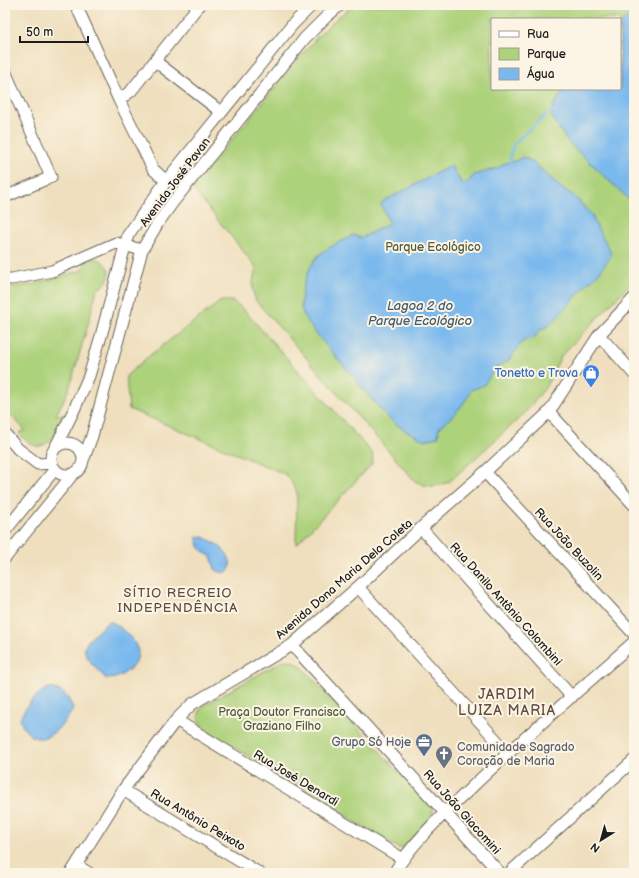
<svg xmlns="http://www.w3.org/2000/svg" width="639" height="878" font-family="'Balsamiq Sans',sans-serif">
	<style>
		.green { fill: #add27b; stroke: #64774c; fill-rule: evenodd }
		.water { fill: #7ab9ee; stroke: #4b6a85 }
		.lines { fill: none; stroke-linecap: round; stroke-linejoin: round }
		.stream { stroke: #7ab9ee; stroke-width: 2.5 }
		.minor-casing { stroke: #666055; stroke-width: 13 }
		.minor { stroke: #fff; stroke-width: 11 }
		.labels { text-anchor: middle; stroke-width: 4; stroke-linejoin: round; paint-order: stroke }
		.street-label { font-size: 12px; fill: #1c1c1c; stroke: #fcf5e5 }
		.park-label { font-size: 12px; fill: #4f5c3d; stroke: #fcf5e5 }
		.shop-label { font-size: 12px; fill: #366cbe; stroke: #fcf5e5; text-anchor: end }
		.service-label { font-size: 12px; fill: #4e5e75; stroke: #fcf5e5; text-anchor: end }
		.worship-label { font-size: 12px; fill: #5b616d; stroke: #fcf5e5; text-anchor: start }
		.water-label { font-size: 13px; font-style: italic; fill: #425b70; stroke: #fcf5e5 }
		.neighbourhood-label { font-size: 13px; letter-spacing: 1px; fill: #5e4d40; stroke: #fcf5e5 }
		.quarter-label { font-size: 14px; letter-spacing: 1px; fill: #5e4d40; stroke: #fcf5e5 }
	</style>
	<rect width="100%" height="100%" fill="#fcf5e5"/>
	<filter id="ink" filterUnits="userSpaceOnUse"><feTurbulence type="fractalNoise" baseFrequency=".025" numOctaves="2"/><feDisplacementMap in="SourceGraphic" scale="8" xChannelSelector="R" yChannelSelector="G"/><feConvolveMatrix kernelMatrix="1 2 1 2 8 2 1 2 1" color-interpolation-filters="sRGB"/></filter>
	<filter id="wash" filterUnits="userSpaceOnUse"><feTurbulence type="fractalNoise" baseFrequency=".012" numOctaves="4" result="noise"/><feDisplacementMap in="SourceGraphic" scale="16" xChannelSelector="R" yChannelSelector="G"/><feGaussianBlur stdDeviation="0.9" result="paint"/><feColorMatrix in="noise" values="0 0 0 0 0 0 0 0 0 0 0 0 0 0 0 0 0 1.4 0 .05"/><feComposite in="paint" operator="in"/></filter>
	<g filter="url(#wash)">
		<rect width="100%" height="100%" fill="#efdfbe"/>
		<path class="green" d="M354,5H634V280L561,356L545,388L524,414L449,482C433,487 429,488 415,481L256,301C251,289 253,280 256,267L192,188L317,37L337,18ZM492,19H620V89H492Z
			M91,258C112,259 116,282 97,289L87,328L69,389L56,415H66C59,428 46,457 28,442C24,439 22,436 19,433L25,430L5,410V288L31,285L83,270L86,259Z
			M221,301H232L242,308L372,453L373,459L371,465L296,545L297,492L287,475L129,409L126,376L149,356Z
			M284,660L292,661L300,665L433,809L431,817L409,843L404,848H398L203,728C197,720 198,716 201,707Z"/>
		<path class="water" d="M634,11V204L568,142L552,118L553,107L564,89H620V25Z
			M523,157L533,162L560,187L573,195L592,215L594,221L610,251L611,256L598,274L587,284L554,321L547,327L541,329L534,338L523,341L508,361L495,368L484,385L471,390C465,405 451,418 439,428L438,437L424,440L403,429L387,417L314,331C309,324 302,315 301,306C300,292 308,265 319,255C329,246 342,242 353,235L361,238L388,224V220L381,205L382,202L450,166L452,167L461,182L464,184L468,182L474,175L498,168L505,163L515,161Z
			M200,536C210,539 225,548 229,558C234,570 225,577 215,569L211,556C202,553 197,546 197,537Z
			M109,621C116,623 121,628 126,633C141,647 143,659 126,672C119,677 115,679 106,679C77,647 77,650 109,621Z
			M49,688C64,690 68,696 73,709C66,723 45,748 29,734C24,729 21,725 20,718C26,706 36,693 49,688Z"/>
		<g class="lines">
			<path class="stream" d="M510,165C510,159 510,152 513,146C519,137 545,114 555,110"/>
		</g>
	</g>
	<g filter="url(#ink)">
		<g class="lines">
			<g class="minor-casing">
				<path id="minor" d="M76,5L119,100L153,169L166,181
					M155,61L221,112
					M5,71L51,177L5,197
					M119,100L131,91L199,5
					M5,279H12L52,271L116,243L142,250
					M599,335L634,374
					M549,412L634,505
					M5,434L18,449L38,464L52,463
					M51 459a16 16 0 1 1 32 0a16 16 0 1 1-32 0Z
					M55,448L73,412L89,376L101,336L128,235L166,181L293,24L312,5
					M84,458L92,436L142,250L158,223L173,202L305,38L327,16L340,5
					M485,472L634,634
					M421,528L572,697
					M5,531L55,469
					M5,558L73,474
					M358,587L508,753
					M292,645L500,873
					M176,720L403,859
					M123,790L259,873
					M76,865L89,873
					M71,873L123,790L176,720L192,704L292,645L358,587L421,528L485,472L549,412L599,335L634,298
					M394,873C413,841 445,813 471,788C524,737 579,690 634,642
					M509,873L634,760"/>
			</g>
			<use href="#minor" class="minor"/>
		</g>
	</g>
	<defs>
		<g id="shop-pin" transform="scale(0.9)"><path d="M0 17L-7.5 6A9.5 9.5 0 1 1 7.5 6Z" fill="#3f7fe0" stroke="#fcf5e5"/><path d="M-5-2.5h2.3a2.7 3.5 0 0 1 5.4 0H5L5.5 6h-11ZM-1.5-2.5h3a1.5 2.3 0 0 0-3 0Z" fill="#fff"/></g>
		<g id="office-pin" transform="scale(0.9)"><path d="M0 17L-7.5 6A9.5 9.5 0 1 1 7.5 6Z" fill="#5c6f8a" stroke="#fcf5e5"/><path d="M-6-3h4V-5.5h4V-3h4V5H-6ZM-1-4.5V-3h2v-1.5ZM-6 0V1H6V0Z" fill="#fff"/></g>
		<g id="church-pin" transform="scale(0.9)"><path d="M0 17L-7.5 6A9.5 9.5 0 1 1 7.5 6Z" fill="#6b7280" stroke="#fcf5e5"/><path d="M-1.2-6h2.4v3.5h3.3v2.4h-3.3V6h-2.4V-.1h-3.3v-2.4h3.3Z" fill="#fff"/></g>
	</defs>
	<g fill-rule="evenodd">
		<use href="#shop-pin" x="591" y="373"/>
		<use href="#office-pin" x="424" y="742"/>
		<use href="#church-pin" x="444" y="754"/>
	</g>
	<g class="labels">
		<g class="street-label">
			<text transform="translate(175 182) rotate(-53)" y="4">Avenida José Pavan</text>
			<text transform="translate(569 544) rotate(47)" y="4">Rua João Buzolin</text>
			<text transform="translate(344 579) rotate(-41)" y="4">Avenida Dona Maria Dela Coleta</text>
			<text transform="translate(506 604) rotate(48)" y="4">Rua Danilo Antônio Colombini</text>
			<text transform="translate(296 778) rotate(31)" y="4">Rua José Denardi</text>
			<text transform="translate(462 812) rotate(48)" y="4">Rua João Giacomini</text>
			<text transform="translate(198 820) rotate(31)" y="4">Rua Antônio Peixoto</text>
		</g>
		<g class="park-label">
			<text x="433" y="251">Parque Ecológico</text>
			<text x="282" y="716">Praça Doutor Francisco<tspan x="282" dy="14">Graziano Filho</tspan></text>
		</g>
		<g class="shop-label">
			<text x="578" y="377">Tonetto e Trova</text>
		</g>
		<g class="service-label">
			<text x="411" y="746">Grupo Só Hoje</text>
		</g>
		<g class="worship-label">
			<text x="457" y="751">Comunidade Sagrado<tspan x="457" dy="14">Coração de Maria</tspan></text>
		</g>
		<g class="water-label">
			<text x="420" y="310">Lagoa 2 do<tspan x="420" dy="15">Parque Ecológico</tspan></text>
		</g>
		<g class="neighbourhood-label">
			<text x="178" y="597">SÍTIO RECREIO<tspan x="178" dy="15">INDEPENDÊNCIA</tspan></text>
		</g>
		<g class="quarter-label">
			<text x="507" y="699">JARDIM<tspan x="507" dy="16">LUIZA MARIA</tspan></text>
		</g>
	</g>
	<rect width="639" height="878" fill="none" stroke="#fcf5e5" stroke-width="20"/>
	<rect x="491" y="18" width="130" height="72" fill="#fcf5e5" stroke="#a29e95"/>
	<rect x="499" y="31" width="20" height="6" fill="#ffffff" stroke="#a29e95"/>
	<text x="527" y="38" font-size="12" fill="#1c1c1c">Rua</text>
	<rect x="499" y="48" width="20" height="12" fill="#add27b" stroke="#a29e95"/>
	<text x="527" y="58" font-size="12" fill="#1c1c1c">Parque</text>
	<rect x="499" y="68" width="20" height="12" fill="#7ab9ee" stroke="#a29e95"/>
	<text x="527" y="78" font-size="12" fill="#1c1c1c">Água</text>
	<g transform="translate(601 840) rotate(217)" stroke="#fcf5e5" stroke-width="3" paint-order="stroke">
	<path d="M0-3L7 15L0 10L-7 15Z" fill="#1c1c1c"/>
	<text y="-6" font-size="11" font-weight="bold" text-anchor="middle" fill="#1c1c1c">N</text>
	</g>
	<path d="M20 36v6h68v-6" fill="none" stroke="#1c1c1c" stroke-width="2"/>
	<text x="26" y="36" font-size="12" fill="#1c1c1c" stroke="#fcf5e5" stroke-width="3" paint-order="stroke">50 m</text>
</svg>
